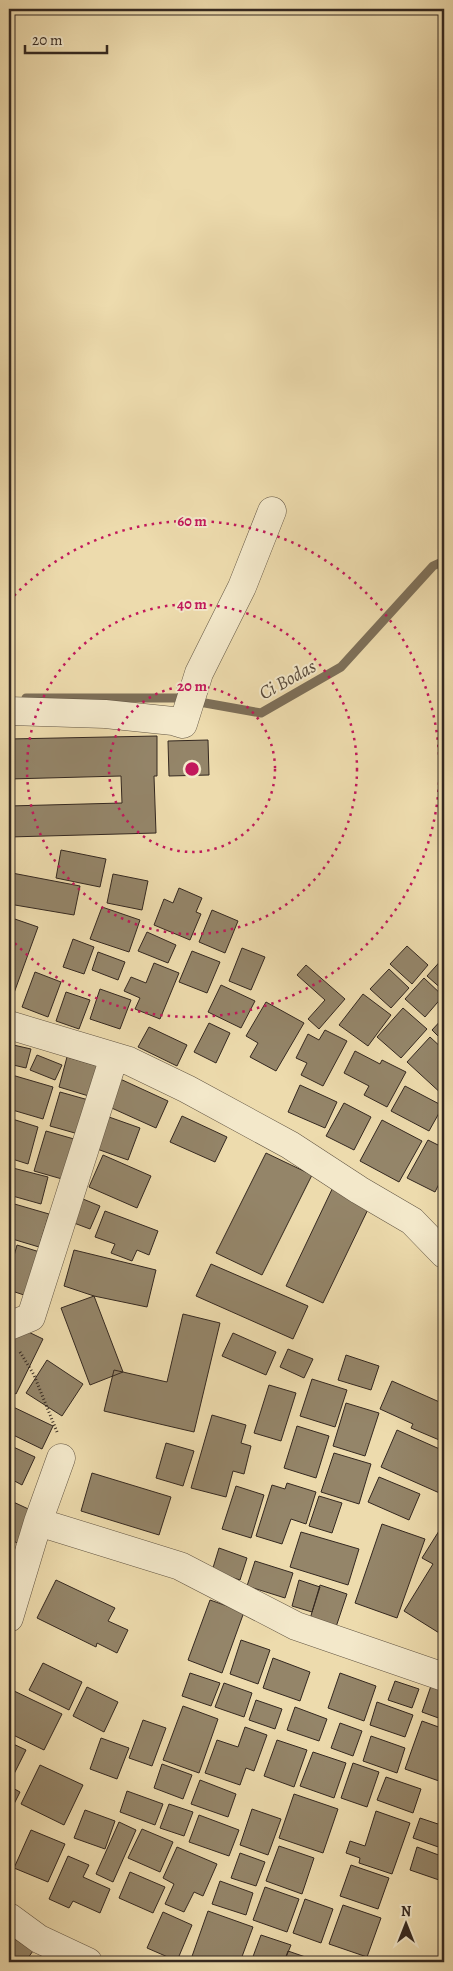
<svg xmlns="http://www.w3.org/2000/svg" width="453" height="1971" font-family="Alegreya,serif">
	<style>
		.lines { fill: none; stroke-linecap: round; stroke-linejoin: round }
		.stream { stroke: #7d6f58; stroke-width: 9 }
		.building { fill: #948569; stroke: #342820 }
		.minor-casing { stroke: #625543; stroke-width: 29 }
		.tertiary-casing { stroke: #625543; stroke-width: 29 }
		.path { stroke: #342820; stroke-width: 3; stroke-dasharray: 1 2.5; stroke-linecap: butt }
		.minor { stroke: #f3e8ca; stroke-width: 28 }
		.tertiary { stroke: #f3e8ca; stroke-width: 28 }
		.ring { fill: none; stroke: #c2185b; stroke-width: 2.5; stroke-dasharray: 2.5 5 }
		.labels { text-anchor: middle; stroke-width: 4; stroke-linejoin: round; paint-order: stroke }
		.water-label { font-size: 19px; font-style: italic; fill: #594b3c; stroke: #f3e8ca }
		.centre { fill: #c2185b; stroke: #f3e8ca; stroke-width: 2.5 }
		.ring-label { font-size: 15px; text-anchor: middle; font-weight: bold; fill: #c2185b; stroke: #f3e8ca; stroke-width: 4; stroke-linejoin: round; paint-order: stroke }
	</style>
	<rect width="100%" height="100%" fill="#eddbad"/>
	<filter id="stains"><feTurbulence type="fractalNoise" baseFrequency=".004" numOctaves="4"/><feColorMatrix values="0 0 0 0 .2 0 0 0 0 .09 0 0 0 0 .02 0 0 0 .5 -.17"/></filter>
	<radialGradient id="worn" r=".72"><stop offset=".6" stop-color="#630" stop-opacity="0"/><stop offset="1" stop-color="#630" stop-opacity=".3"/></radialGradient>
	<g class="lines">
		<path class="stream" d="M26,698H177L261,713L341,667L433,566L444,561"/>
	</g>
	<path class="building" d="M157,736V776H154L156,833L9,837V806L122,803L121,776L9,779V739Z
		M208,740L209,775L169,776L168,741Z
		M61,850L106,859L100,887L56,878Z
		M12,873L80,886L74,915L9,904Z
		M113,874L148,881L142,910L107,903Z
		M179,888L202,898L196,912L201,914L190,940L154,925L164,899L173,903Z
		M102,907L140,920L129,952L90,939Z
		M212,910L238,921L225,953L199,942Z
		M9,917L38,927L10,1004H9Z
		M147,932L176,945L168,963L138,951Z
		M73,939L94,947L84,974L63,967Z
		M407,946L428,965L412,984L390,964Z
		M242,948L265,957L251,990L229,981Z
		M192,951L220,962L207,993L179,982Z
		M98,952L125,962L118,980L92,970Z
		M444,957V991L427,976Z
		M154,963L179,973L160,1019L135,1009L140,998L124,991L131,977L146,983Z
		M306,965L345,999L319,1029L308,1019L325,1000L297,975Z
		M389,969L409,988L391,1008L370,989Z
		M35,972L61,982L48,1017L22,1007Z
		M424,978L443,996L425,1017L405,999Z
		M221,985L255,1001L241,1028L208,1012Z
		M100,989L131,1000L120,1029L90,1019Z
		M66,992L90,1000L79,1029L56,1021Z
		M363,994L391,1015L368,1046L339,1025Z
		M266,1002L304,1023L276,1071L250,1057L258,1043L246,1036Z
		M403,1008L427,1029L401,1058L377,1037Z
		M444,1017V1042L432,1030Z
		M209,1023L230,1033L216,1063L194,1052Z
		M149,1027L187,1045L177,1066L138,1047Z
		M325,1030L347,1041L323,1086L301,1075L307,1063L296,1058L308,1034L319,1040Z
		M430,1037L444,1050V1096L407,1062Z
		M9,1044L31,1049L26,1068L9,1064Z
		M355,1051L380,1064L382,1060L406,1072L387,1107L364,1095L369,1086L344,1073Z
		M37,1055L62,1065L55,1080L30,1070Z
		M67,1057L101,1067L92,1097L59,1087Z
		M12,1075L53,1087L43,1119L9,1109V1085Z
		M118,1078L168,1101L156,1128L105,1105Z
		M300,1085L337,1102L325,1128L288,1112Z
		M405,1086L443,1106L429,1131L391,1111Z
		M60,1092L92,1101L82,1135L50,1126Z
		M344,1103L371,1117L354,1150L326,1136Z
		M182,1116L227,1137L215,1162L170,1142Z
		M109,1117L140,1128L128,1160L97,1149Z
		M9,1118L38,1127L28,1164L9,1158Z
		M382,1120L422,1141L399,1182L360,1161Z
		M46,1131L81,1141L69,1181L34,1171Z
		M428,1140L444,1148V1174L435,1192L407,1178Z
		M266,1153L312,1175L262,1275L216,1253Z
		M103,1155L151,1176L137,1208L89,1187Z
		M9,1167L48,1177L41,1204L9,1195Z
		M335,1183L372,1201L323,1303L286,1286Z
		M83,1199L100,1206L90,1229L74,1223Z
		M11,1203L49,1214L39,1247L9,1238V1209Z
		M105,1211L158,1231L149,1255L137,1250L132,1261L111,1253L115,1244L95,1237Z
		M17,1245L43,1253L30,1297L9,1290V1274Z
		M74,1250L156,1270L147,1307L94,1296L64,1286Z
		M211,1264L308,1306L293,1339L196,1296Z
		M94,1296L123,1372L90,1385L61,1308Z
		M183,1314L220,1323L194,1432L104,1411L114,1370L167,1382Z
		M14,1325L43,1339L16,1394L9,1390V1336Z
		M233,1333L276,1352L266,1375L222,1356Z
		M288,1349L313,1359L304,1378L280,1367Z
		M346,1355L379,1366L371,1390L338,1380Z
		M47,1360L83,1384L62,1416L26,1393Z
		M312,1379L347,1390L335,1427L300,1416Z
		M392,1381L444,1404V1442L411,1428L413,1424L380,1409Z
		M269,1385L296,1393L281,1441L254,1433Z
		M346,1403L379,1413L365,1456L333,1446Z
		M9,1405L53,1426L42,1449L9,1433Z
		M212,1415L246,1425L241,1443L251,1446L244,1474L233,1471L226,1497L191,1488Z
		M297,1426L329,1436L316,1478L284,1468Z
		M397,1430L444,1451V1495L381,1467Z
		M166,1443L194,1451L183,1486L156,1478Z
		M9,1445L35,1457L22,1485L9,1478Z
		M334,1453L371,1464L359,1504L321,1492Z
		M92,1473L171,1497L159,1535L81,1511Z
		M379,1477L420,1494L409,1520L368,1502Z
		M287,1483L316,1492L306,1524L291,1519L282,1544L256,1536L272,1485L285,1489Z
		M236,1486L264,1495L251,1538L222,1529Z
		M319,1496L342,1503L332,1533L309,1526Z
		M9,1500L37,1513L22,1545L11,1540L9,1545Z
		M444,1523V1636L404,1611L433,1564L422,1558Z
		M382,1524L425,1539L397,1618L355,1603Z
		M301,1532L359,1549L348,1585L290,1567Z
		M219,1548L247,1558L240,1580L212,1571Z
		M255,1561L293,1573L285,1598L247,1586Z
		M56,1580L115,1608L108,1621L128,1630L117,1653L97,1643L96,1647L37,1618Z
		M299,1580L320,1587L312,1612L292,1606Z
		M320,1585L347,1594L336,1627L310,1619Z
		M210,1600L244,1612L222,1673L188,1660Z
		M241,1640L270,1650L258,1684L230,1674Z
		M273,1658L310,1672L300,1701L263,1688Z
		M43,1663L82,1682L69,1710L29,1690Z
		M190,1673L220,1683L211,1706L182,1696Z
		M340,1673L376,1686L364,1721L328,1708Z
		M433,1680L444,1684V1720L422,1712Z
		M395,1681L419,1689L412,1708L388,1700Z
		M224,1683L252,1693L244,1717L215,1707Z
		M87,1687L118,1702L104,1732L73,1716Z
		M12,1690L62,1714L44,1750L9,1733V1695Z
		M256,1700L282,1709L275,1729L249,1720Z
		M377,1702L413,1715L405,1737L370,1725Z
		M183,1706L218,1719L199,1773L163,1760Z
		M295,1707L327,1719L319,1741L287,1730Z
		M143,1720L166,1728L152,1766L129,1758Z
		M422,1721L444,1729V1768L439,1781L405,1769Z
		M340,1723L362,1731L353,1756L331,1748Z
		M245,1727L267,1735L254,1771L246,1768L240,1785L205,1773L217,1740L238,1747Z
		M371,1736L405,1748L397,1773L363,1761Z
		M101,1738L129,1748L117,1779L90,1769Z
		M277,1740L307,1750L294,1787L264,1776Z
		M9,1742L26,1750L14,1774L9,1772Z
		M313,1752L346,1763L334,1798L300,1786Z
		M353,1763L379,1772L367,1807L341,1798Z
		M162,1764L192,1775L183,1799L154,1788Z
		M40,1765L83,1785L64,1825L21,1804Z
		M386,1777L421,1789L413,1813L377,1800Z
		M200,1780L236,1794L228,1817L191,1804Z
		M9,1786L20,1792L9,1814Z
		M127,1791L163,1804L155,1825L120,1812Z
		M294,1794L338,1809L323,1853L279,1838Z
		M169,1804L193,1812L184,1836L160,1828Z
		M252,1809L281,1819L268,1855L240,1845Z
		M85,1810L115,1821L105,1849L74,1838Z
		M376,1811L410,1823L392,1874L359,1863L360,1858L346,1853L350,1841L365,1846Z
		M199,1815L239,1830L229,1856L189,1842Z
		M420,1818L444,1826V1849L413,1838Z
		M119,1822L136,1830L113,1882L96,1874Z
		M142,1829L173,1842L160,1872L128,1858Z
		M31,1830L65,1844L48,1882L14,1868Z
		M279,1846L314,1858L302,1894L266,1881Z
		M177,1847L217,1864L203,1896L194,1892L184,1912L165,1904L174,1884L163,1878Z
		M417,1847L444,1857V1875L442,1881L410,1870Z
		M240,1853L265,1862L256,1886L231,1878Z
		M68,1856L89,1865L83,1877L110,1889L100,1913L73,1901L69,1908L49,1899Z
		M351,1865L389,1878L378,1909L340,1896Z
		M130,1872L165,1887L153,1913L119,1898Z
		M220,1881L253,1893L246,1915L212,1904Z
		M265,1887L299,1899L287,1932L253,1920Z
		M305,1899L333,1909L321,1943L293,1933Z
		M343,1905L381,1918L367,1957L329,1944Z
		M208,1911L253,1927L240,1962H190Z
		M163,1912L192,1925L177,1961L147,1948Z
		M9,1935L33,1951L25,1962H9Z
		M261,1935L291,1945L284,1962H251Z
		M288,1951L317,1961V1962H284Z
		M327,1957L343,1962H325Z
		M417,1957L431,1962H415Z"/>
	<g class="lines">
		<g class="minor-casing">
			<path id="minor" d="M9,711L105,714L173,721L183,724L199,673L242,587L272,511
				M9,1025L129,1061L187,1089L290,1145L359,1190L412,1221L444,1254
				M9,1326L31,1317L114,1057
				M38,1522L180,1566L296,1626L444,1677
				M9,1618L38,1522L61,1458"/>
		</g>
		<g class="tertiary-casing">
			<path id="tertiary" d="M9,1917L39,1939L88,1962"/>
		</g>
		<path class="path" d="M20,1352L34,1375L57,1432"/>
		<use href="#minor" class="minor"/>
		<use href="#tertiary" class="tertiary"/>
	</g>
	<g class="ring">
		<circle cx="192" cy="769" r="83"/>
		<circle cx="192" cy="769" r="165"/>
		<path d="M9 601A248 248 0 1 1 9 937"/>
	</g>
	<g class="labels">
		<g class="water-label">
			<text transform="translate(287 679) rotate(-29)" y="7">Ci Bodas</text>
		</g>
	</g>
	<circle cx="192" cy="769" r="8" class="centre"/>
	<g class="ring-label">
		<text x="192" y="526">60 m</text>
		<text x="192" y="609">40 m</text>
		<text x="192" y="691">20 m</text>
	</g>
	<rect width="453" height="1971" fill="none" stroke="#eddbad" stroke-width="30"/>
	<rect x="10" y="10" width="433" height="1951" fill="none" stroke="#342820" stroke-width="2.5"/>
	<rect x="15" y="15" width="423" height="1941" fill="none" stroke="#342820"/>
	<g transform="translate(406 1924)" stroke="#f3e8ca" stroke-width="4" paint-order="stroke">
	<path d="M0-4L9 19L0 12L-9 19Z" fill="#342820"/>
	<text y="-8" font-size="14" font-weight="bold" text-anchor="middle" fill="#342820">N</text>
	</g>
	<path d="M25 45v8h82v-8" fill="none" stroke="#342820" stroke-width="2.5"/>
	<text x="32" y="45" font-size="15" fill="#342820" stroke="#f3e8ca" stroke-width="4" paint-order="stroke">20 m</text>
	<rect width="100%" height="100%" filter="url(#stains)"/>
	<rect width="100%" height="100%" fill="url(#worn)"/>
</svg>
